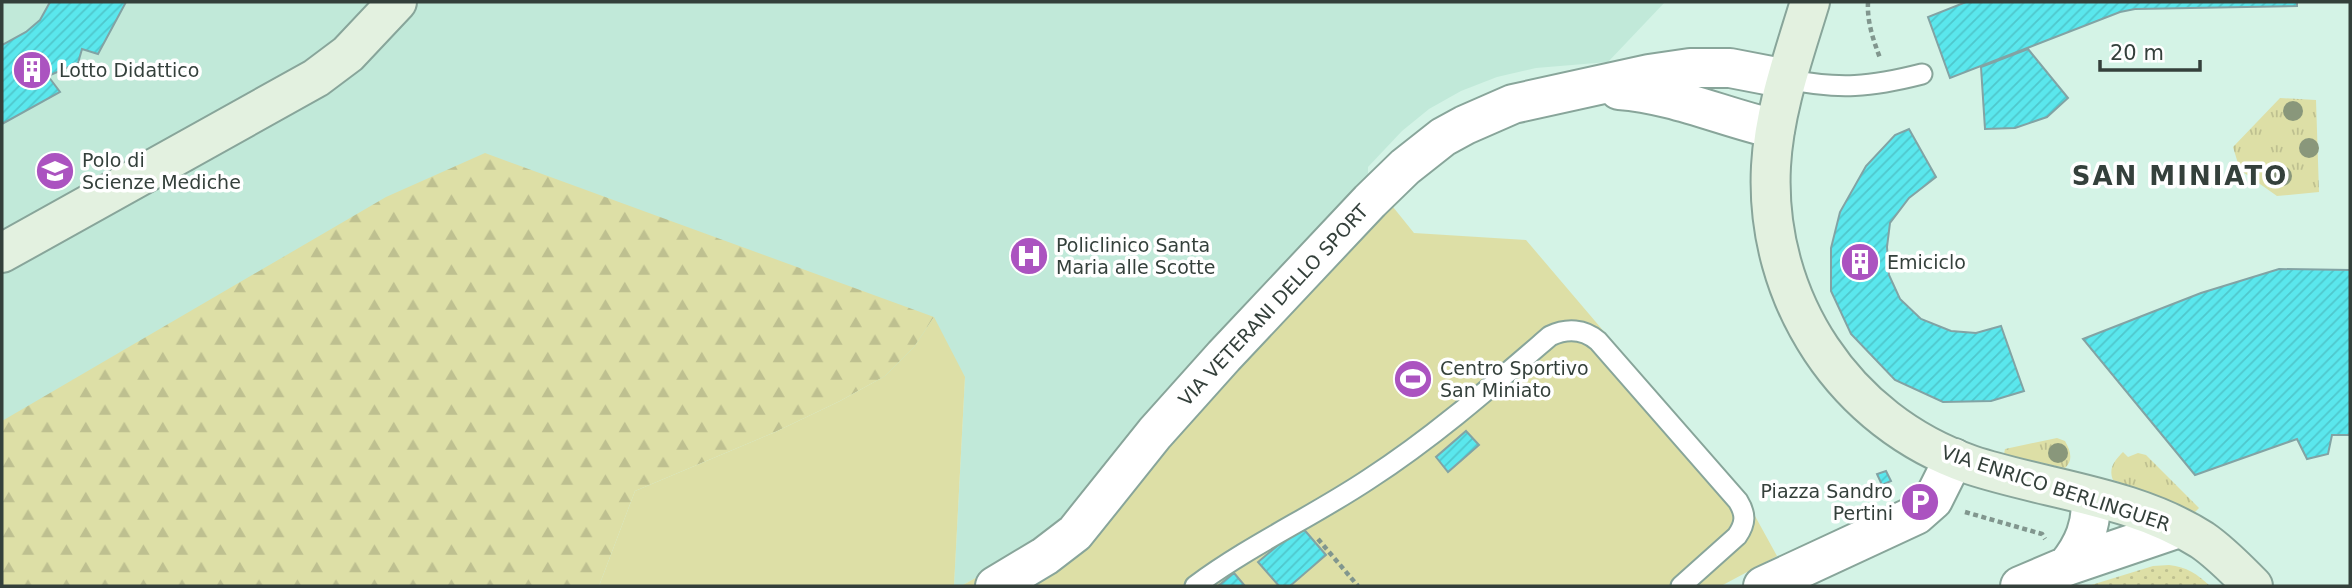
<svg xmlns="http://www.w3.org/2000/svg" width="2352" height="588" font-family="'DejaVu Sans',sans-serif">
	<style>
		.built { fill: #c1e9d9 }
		.grass { fill: url(#grass-tufts) }
		.forest { fill: url(#forest-firs) }
		.park { fill: url(#park-dots) }
		.garden { fill: #dddfa6 }
		.building { fill: url(#building-hatch); stroke: #82a3a4; stroke-width: 2 }
		.lines { fill: none; stroke-linecap: round; stroke-linejoin: round }
		.lane-casing { stroke: #88a59a; stroke-width: 23 }
		.street-casing { stroke: #88a59a; stroke-width: 42 }
		.secondary-casing { stroke: #88a59a; stroke-width: 42 }
		.path { stroke: #81968e; stroke-width: 4.5; stroke-dasharray: 5 3.5; stroke-linecap: butt }
		.lane { stroke: #fff; stroke-width: 19 }
		.street { stroke: #fff; stroke-width: 38 }
		.secondary { stroke: #e3f1e0; stroke-width: 38 }
		.tree { fill: #89977b }
		.labels { text-anchor: middle; stroke-width: 7; stroke-linejoin: round; paint-order: stroke }
		.poi-label { font-size: 19px; fill: #34403b; stroke: #fff; text-anchor: start }
		.street-label { font-size: 19px; fill: #34403b; stroke: #fff }
		.district-label { font-size: 26px; font-weight: bold; letter-spacing: 2px; fill: #34403b; stroke: #fff }
	</style>
	<defs>
		<pattern id="grass-tufts" width="24" height="20" patternUnits="userSpaceOnUse" patternTransform="scale(1.75)"><rect width="24" height="20" fill="#dddfa6"/><path d="M3 7l-1-3M5 7V3M7 7l1-3M15 17l-1-3M17 17v-4M19 17l1-3" fill="none" stroke="#bec090"/></pattern>
		<pattern id="forest-firs" width="22" height="20" patternUnits="userSpaceOnUse" patternTransform="scale(1.75)"><rect width="22" height="20" fill="#dddfa6"/><path d="M5 1l3.5 6h-7zM16 11l3.5 6h-7z" fill="#bec090"/></pattern>
		<pattern id="park-dots" width="8" height="8" patternUnits="userSpaceOnUse" patternTransform="scale(1.75)"><rect width="8" height="8" fill="#dddfa6"/><path d="M2 2h.1M6 6h.1" fill="none" stroke="#bec090" stroke-width="1.8" stroke-linecap="round"/></pattern>
		<pattern id="building-hatch" width="6" height="6" patternUnits="userSpaceOnUse" patternTransform="scale(1.75)"><rect width="6" height="6" fill="#5ae7ed"/><path d="M-1 1l2-2M0 6l6-6M5 7l2-2" fill="none" stroke="#4fc7cc"/></pattern>
	</defs>
	<rect width="100%" height="100%" fill="#d4f3e6"/>
	<path class="built" d="M2,2H1665L1608,62L1536,68L1497,77L1461,91L1429,109L1402,131L1368,167V176L1238,315L1051,529L1026,550L961,586H954L965,377L2,421Z"/>
	<path class="grass" d="M2280,98L2316,100L2319,192L2277,196L2240,170L2233,147Z
		M2057,438L2065,441C2070,450 2074,460 2065,468L2004,454L2005,449Z
		M2123,452L2128,457L2138,453L2146,455L2199,508L2194,513L2153,494L2113,480C2108,468 2115,460 2123,452Z"/>
	<path class="forest" d="M485,153L934,317L914,347L885,376L840,401L773,433L635,491L599,586H2V421L386,197Z"/>
	<path class="park" d="M2169,565C2187,567 2197,574 2210,586H2088L2153,566Z"/>
	<path class="garden" d="M1368,176L1414,233L1526,240L1744,496L1777,556L1721,586H961L1026,550L1051,529L1238,315Z
		M934,317L965,377L954,586H599L635,491L773,433L840,401L885,376L914,347Z"/>
	<path class="building" d="M50,2H126L98,54L82,49L78,63L48,76L60,92L2,124V45L26,32L40,20Z
		M1966,2H2297V6L2135,9L2120,12L1950,78L1928,17Z
		M2028,49L2068,98L2047,117L2015,128L1985,129L1981,67Z
		M1909,129L1936,177L1909,198L1890,223L1887,247L1889,275L1900,299L1921,319L1951,331L1976,333L2001,326L2024,391L1991,401L1943,402L1895,380L1851,334L1831,291V248L1840,212L1866,166L1895,135Z
		M2279,269L2350,270V435H2332L2328,454L2307,459L2297,439L2195,475L2083,339L2201,293Z
		M1466,431L1479,445L1448,472L1436,457Z
		M1886,471L1891,481L1882,485L1877,474Z
		M1301,526L1326,555L1290,586H1279L1258,562Z
		M1234,573L1245,586H1218Z"/>
	<g class="lines">
		<g class="lane-casing">
			<path id="lane" d="M1787,79C1839,90 1871,87 1922,74
				M1195,586C1250,545 1312,517 1369,479C1434,437 1492,386 1550,336C1567,328 1584,329 1598,341L1738,501C1746,514 1746,523 1737,536L1681,586"/>
		</g>
		<g class="street-casing">
			<path id="street" d="M1619,90C1673,94 1723,117 1775,129
				M2067,566C2084,545 2092,525 2091,497
				M995,586L1045,556L1075,533L1155,433L1224,356L1370,201L1405,167L1443,137L1465,125L1513,104L1649,74L1690,68H1730L1787,79
				M1763,586L1916,515L1933,500L1954,458
				M2020,586L2067,566L2179,528"/>
		</g>
		<g class="secondary-casing">
			<path id="secondary" d="M1810,2C1794,55 1774,110 1771,166C1764,299 1845,422 1971,465C2047,490 2133,496 2202,540C2221,553 2237,570 2253,586
				M2,253L316,78L348,54L397,2"/>
		</g>
		<path class="path" d="M1868,2C1867,22 1873,39 1880,58
			M1965,512L2042,534L2045,539
			M1318,539L1358,586"/>
		<use href="#lane" class="lane"/>
		<use href="#street" class="street"/>
		<use href="#secondary" class="secondary"/>
	</g>
	<g class="tree">
		<circle cx="2293" cy="111" r="10"/>
		<circle cx="2309" cy="148" r="10"/>
		<circle cx="2282" cy="176" r="10"/>
		<circle cx="2058" cy="453" r="10"/>
	</g>
	<defs>
		<g id="building-disc" transform="scale(2.0125)"><circle r="9.5" fill="#ab53c0" stroke="#fff"/><path d="M-4-6H4V6H1V3H-1V6H-4ZM-2.5-4.3h1.7v1.8h-1.7ZM.8-4.3h1.7v1.8H.8ZM-2.5-1h1.7V.8h-1.7ZM.8-1h1.7V.8H.8Z" fill="#fff"/></g>
		<g id="university-disc" transform="scale(2.0125)"><circle r="9.5" fill="#ab53c0" stroke="#fff"/><path d="M0-5L7-2L0 1L-7-2ZM-4 1L0 2.5L4 1V4Q0 6-4 4Z" fill="#fff"/></g>
		<g id="hospital-disc" transform="scale(2.0125)"><circle r="9.5" fill="#ab53c0" stroke="#fff"/><path d="M-5-5h3v3.5h4V-5h3V5h-3V1.5h-4V5h-3Z" fill="#fff"/></g>
		<g id="stadium-disc" transform="scale(2.0125)"><circle r="9.5" fill="#ab53c0" stroke="#fff"/><path d="M0-5a6.5 5 0 1 0 0 10a6.5 5 0 1 0 0-10ZM-3.5-1.8h7v3.6h-7Z" fill="#fff"/></g>
		<g id="parking-disc" transform="scale(2.0125)"><circle r="9.5" fill="#ab53c0" stroke="#fff"/><path d="M-3.5-5.5H1a3.5 3.5 0 0 1 0 7H-1V5.5H-3.5ZM-1-3.4V-.6H.8a1.4 1.4 0 0 0 0-2.8Z" fill="#fff"/></g>
	</defs>
	<g fill-rule="evenodd">
		<use href="#building-disc" x="32" y="70"/>
		<use href="#university-disc" x="55" y="171"/>
		<use href="#hospital-disc" x="1029" y="256"/>
		<use href="#building-disc" x="1860" y="262"/>
		<use href="#stadium-disc" x="1413" y="379"/>
		<use href="#parking-disc" x="1920" y="502"/>
	</g>
	<g class="labels">
		<g class="poi-label">
			<text x="59" y="77">Lotto Didattico</text>
			<text x="82" y="167">Polo di<tspan x="82" dy="22">Scienze Mediche</tspan></text>
			<text x="1056" y="252">Policlinico Santa<tspan x="1056" dy="22">Maria alle Scotte</tspan></text>
			<text x="1887" y="269">Emiciclo</text>
			<text x="1440" y="375">Centro Sportivo<tspan x="1440" dy="22">San Miniato</tspan></text>
			<text x="1893" y="498" text-anchor="end">Piazza Sandro<tspan x="1893" dy="22">Pertini</tspan></text>
		</g>
		<g class="street-label">
			<text transform="translate(1273 305) rotate(-47)" y="7">VIA VETERANI DELLO SPORT</text>
			<text transform="translate(2056 488) rotate(18)" y="7">VIA ENRICO BERLINGUER</text>
		</g>
		<g class="district-label">
			<text x="2180" y="185">SAN MINIATO</text>
		</g>
	</g>
	<rect width="2352" height="588" fill="none" stroke="#34403b" stroke-width="7"/>
	<path d="M2100 60v10h100v-10" fill="none" stroke="#34403b" stroke-width="3.5"/>
	<text x="2110" y="60" font-size="21" fill="#34403b" stroke="#ffffff" stroke-width="5" paint-order="stroke">20 m</text>
</svg>
